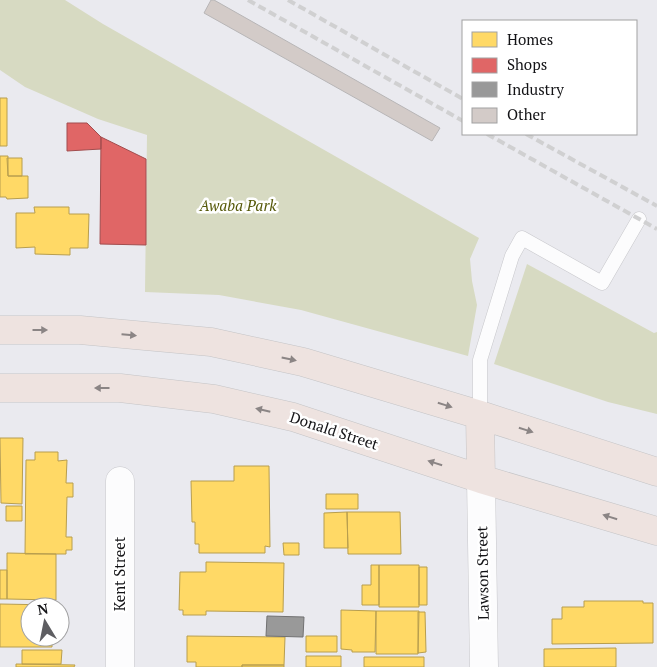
<svg xmlns="http://www.w3.org/2000/svg" width="657" height="667" font-family="'PT Serif',serif">
	<style>
		.green { fill: #d7dac2 }
		.homes { fill: #ffd966; stroke: #b89e4e }
		.shops { fill: #e06666; stroke: #a24d4e }
		.industry { fill: #999; stroke: #717172 }
		.building { fill: #d3cbc8; stroke: #b7b5b6 }
		.lines { fill: none; stroke-linecap: round; stroke-linejoin: round }
		.service-casing { stroke: #c7c7cb; stroke-width: 15 }
		.minor-casing { stroke: #c7c7cb; stroke-width: 29 }
		.trunk-casing { stroke: #c4c4c6; stroke-width: 29 }
		.service { stroke: #fcfcfd; stroke-width: 14 }
		.minor { stroke: #fcfcfd; stroke-width: 28 }
		.trunk { stroke: #eee3e0; stroke-width: 28 }
		.rail { stroke: #d0d0d1; stroke-width: 4; stroke-dasharray: 8 4; stroke-linecap: butt }
		.oneway { fill: #8b8585 }
		.labels { text-anchor: middle; stroke-width: 5; stroke-linejoin: round; paint-order: stroke }
		.park-label { font-size: 15px; font-style: italic; fill: #565909; stroke: #fff }
		.street-label { font-size: 15px; fill: #131316; stroke: #fff }
	</style>
	<rect width="100%" height="100%" fill="#eaeaef"/>
	<path class="green" d="M0,0H65L103,24L479,238L470,259L472,281L477,305L468,356L301,310L219,295L145,292L147,135L98,119L25,87L0,70Z
		M527,264L654,333L657,332V414L608,402L494,364Z"/>
	<path class="homes" d="M0,98H7V146H0Z
		M0,156H8V176H28V198L7,199L6,197H0Z
		M7,158H22V176H8Z
		M34,207H69V214H89L88,248H70V255L35,254V247L16,248V213H35Z
		M0,438H23L22,504L1,503Z
		M35,452H58V461L67,460L66,483H73V497H67L66,537H72V550H66V554H25L26,460H35Z
		M234,466H269L270,547L265,546V553H199V544H195V522H192L191,481H234Z
		M326,494H358V509H326Z
		M6,506H22V521H6Z
		M347,512H400L401,554H348Z
		M347,512L348,548H324V513Z
		M283,543H299V555H284Z
		M7,553L56,554V600L7,599Z
		M206,562L284,563L283,612L206,611V615H183V610H179L180,572H206Z
		M371,565H379V605H362V585H371Z
		M379,565H419V607H379Z
		M419,567H427V605H419Z
		M0,570H7V599H0Z
		M584,601H643V603H653V643L552,644V619H562V607H584Z
		M0,604L53,605V607H30V637H52V647H0Z
		M341,610L376,611L375,652H352V650L341,649Z
		M376,611H419L418,654H376Z
		M418,612H425L426,652L418,653Z
		M187,636L285,637L284,665H242V667H196V662H187Z
		M306,636H337V652H306Z
		M616,648V667H544V649Z
		M22,650H62L61,664H22Z
		M306,656H341V667H306Z
		M364,657H424V667H364Z
		M16,664L75,665L74,667H16Z
		M242,665H284V667H242Z"/>
	<path class="shops" d="M67,123H87L101,137V149L67,151Z
		M101,137L146,159V245L100,244Z"/>
	<path class="industry" d="M267,616L304,617L303,637L266,636Z"/>
	<path class="building" d="M211,0H214L440,128L432,141L204,13Z"/>
	<g class="lines">
		<g class="service-casing">
			<path id="service" d="M480,415V360L512,256L522,238L602,283L639,219"/>
		</g>
		<g class="minor-casing">
			<path id="minor" d="M481,479L484,667
				M120,667V481"/>
		</g>
		<g class="trunk-casing">
			<path id="trunk" d="M0,330H80L211,342L303,362L480,415L657,472
				M0,388H120L214,399L293,417L481,479L657,531
				M480,415L481,479"/>
		</g>
		<use href="#service" class="service"/>
		<use href="#minor" class="minor"/>
		<use href="#trunk" class="trunk"/>
		<path class="rail" d="M248,0L463,121
			M288,0L463,99
			M487,134L657,229
			M526,134L657,206"/>
	</g>
	<defs><path id="oneway-solid" d="M-6-.8H1V-3.2L6.5 0L1 3.2V.8H-6Z" transform="scale(1.25)"/></defs>
	<g class="oneway">
		<use href="#oneway-solid" transform="translate(40 330)"/>
		<use href="#oneway-solid" transform="translate(129 335) rotate(5)"/>
		<use href="#oneway-solid" transform="translate(289 359) rotate(12)"/>
		<use href="#oneway-solid" transform="translate(102 388) rotate(180)"/>
		<use href="#oneway-solid" transform="translate(445 405) rotate(17)"/>
		<use href="#oneway-solid" transform="translate(263 410) rotate(-167)"/>
		<use href="#oneway-solid" transform="translate(526 430) rotate(18)"/>
		<use href="#oneway-solid" transform="translate(435 463) rotate(-162)"/>
		<use href="#oneway-solid" transform="translate(610 517) rotate(-163)"/>
	</g>
	<g class="labels">
		<g class="park-label">
			<text x="238" y="211">Awaba Park</text>
		</g>
		<g class="street-label">
			<text transform="translate(334 431) rotate(18)" y="5">Donald Street</text>
			<text transform="translate(483 573) rotate(-91)" y="5">Lawson Street</text>
			<text transform="translate(120 574) rotate(-90)" y="5">Kent Street</text>
		</g>
	</g>
	<rect x="462" y="20" width="175" height="115" fill="#ffffff" stroke="#a1a1a2"/>
	<rect x="472" y="32" width="25" height="15" fill="#ffd966" stroke="#a1a1a2"/>
	<text x="507" y="45" font-size="15" fill="#131316">Homes</text>
	<rect x="472" y="58" width="25" height="15" fill="#e06666" stroke="#a1a1a2"/>
	<text x="507" y="70" font-size="15" fill="#131316">Shops</text>
	<rect x="472" y="82" width="25" height="15" fill="#999999" stroke="#a1a1a2"/>
	<text x="507" y="95" font-size="15" fill="#131316">Industry</text>
	<rect x="472" y="108" width="25" height="15" fill="#d3cbc8" stroke="#a1a1a2"/>
	<text x="507" y="120" font-size="15" fill="#131316">Other</text>
	<g transform="translate(45 622) rotate(350)"><circle r="24" fill="#ffffff" stroke="#a1a1a2"/>
	<path d="M0-4L9 19L0 12L-9 19Z" fill="#5e5e62"/>
	<text y="-8" font-size="14" font-weight="bold" text-anchor="middle" fill="#131316">N</text>
	</g>
</svg>
